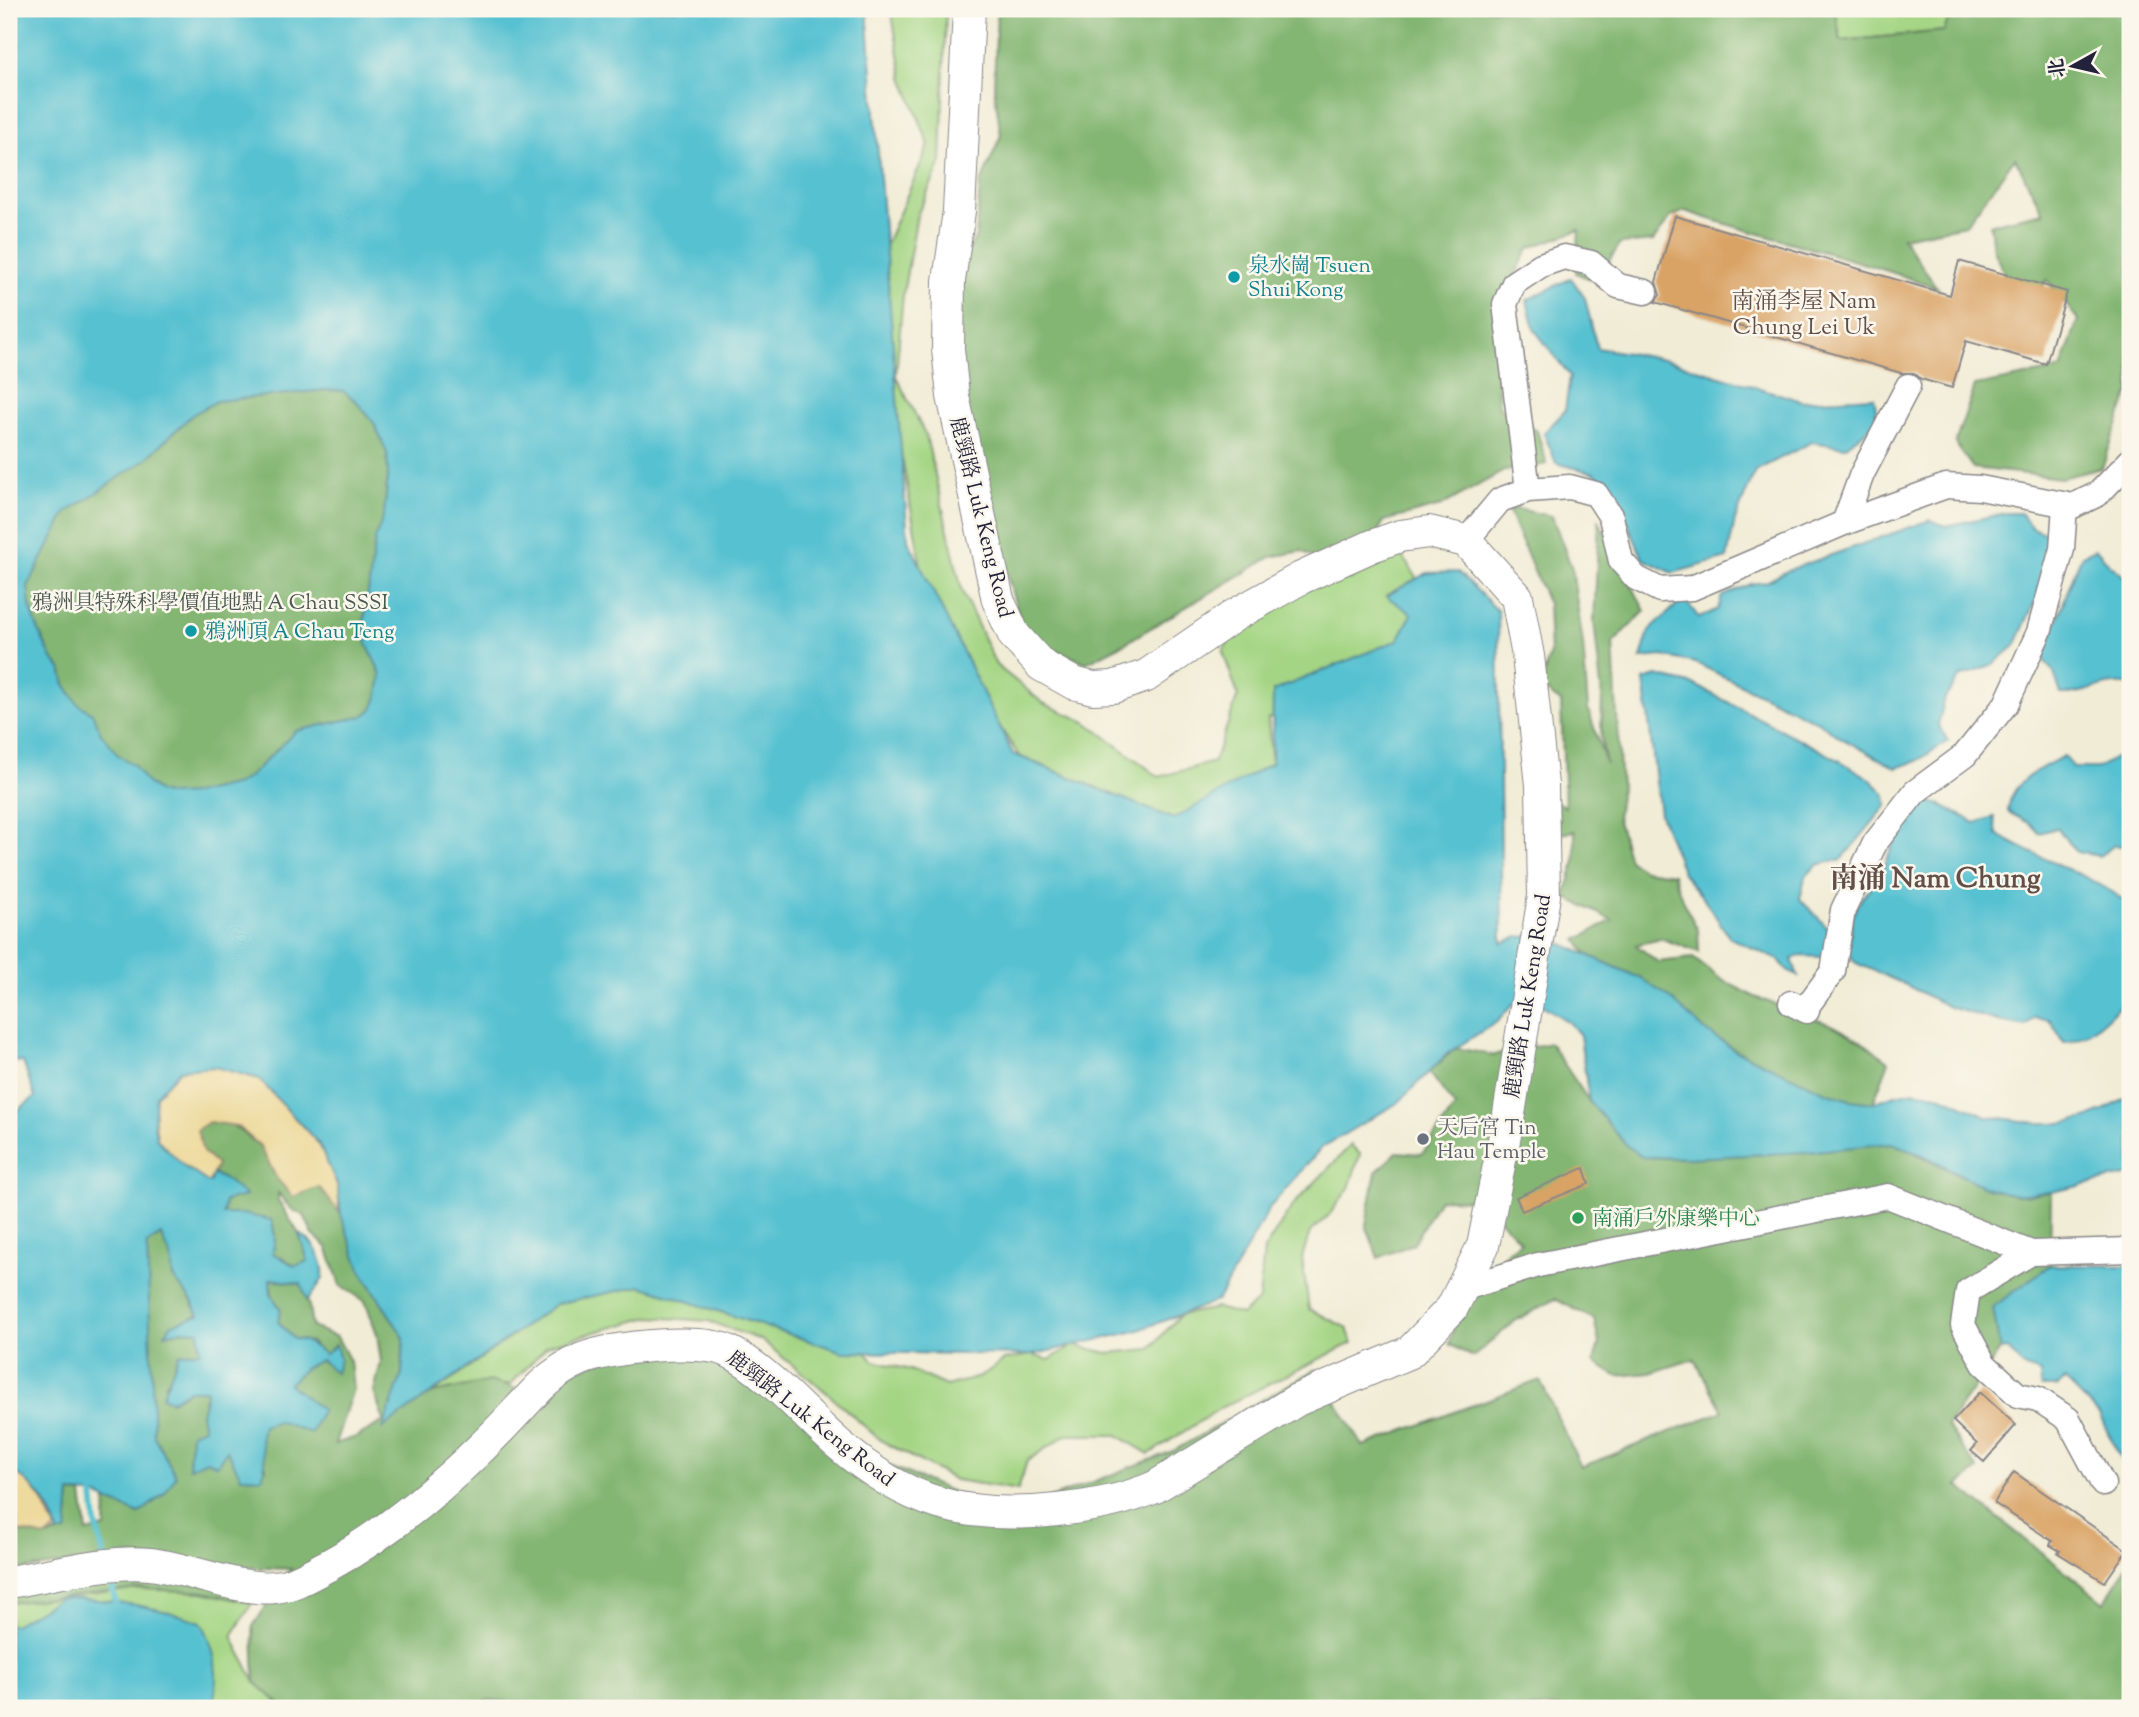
<svg xmlns="http://www.w3.org/2000/svg" width="2139" height="1717" font-family="'Sorts Mill Goudy','Noto Serif SC',serif">
	<style>
		.green { fill: #a4d584; stroke: #637c60; stroke-width: 2 }
		.forest { fill: #83b672; stroke: #526c56; stroke-width: 2 }
		.sand { fill: #eeda9e; stroke: #887e6c; stroke-width: 2 }
		.water { fill: #56c1d1; stroke: #3c7286; stroke-width: 2; fill-rule: evenodd }
		.lines { fill: none; stroke-linecap: round; stroke-linejoin: round }
		.stream { stroke: #56c1d1; stroke-width: 6 }
		.building { fill: #d9a365 }
		.minor-casing { stroke: #8a8788; stroke-width: 27 }
		.tertiary-casing { stroke: #8a8788; stroke-width: 34 }
		.minor { stroke: #fff; stroke-width: 24 }
		.tertiary { stroke: #fff; stroke-width: 32 }
		.culture-dot { fill: #0f9aa8; stroke: #fbf7ec; stroke-width: 2.5 }
		.worship-dot { fill: #6b7280; stroke: #fbf7ec; stroke-width: 2.5 }
		.leisure-dot { fill: #2e9e5b; stroke: #fbf7ec; stroke-width: 2.5 }
		.labels { text-anchor: middle; stroke-width: 5; stroke-linejoin: round; paint-order: stroke }
		.culture-label { font-size: 21px; fill: #0d838f; stroke: #fbf7ec; text-anchor: start }
		.street-label { font-size: 21px; fill: #22223b; stroke: #fbf7ec }
		.park-label { font-size: 21px; fill: #495851; stroke: #fbf7ec }
		.worship-label { font-size: 21px; fill: #5b616d; stroke: #fbf7ec; text-anchor: start }
		.leisure-label { font-size: 21px; fill: #27864d; stroke: #fbf7ec; text-anchor: start }
		.neighbourhood-label { font-size: 23px; fill: #624f4a; stroke: #fbf7ec }
		.district-label { font-size: 28px; font-weight: bold; fill: #624f4a; stroke: #fbf7ec }
	</style>
	<rect width="100%" height="100%" fill="#fbf7ec"/>
	<filter id="ink" filterUnits="userSpaceOnUse"><feTurbulence type="fractalNoise" baseFrequency=".0143" numOctaves="2"/><feDisplacementMap in="SourceGraphic" scale="14" xChannelSelector="R" yChannelSelector="G"/><feConvolveMatrix kernelMatrix="1 2 1 2 8 2 1 2 1" color-interpolation-filters="sRGB"/></filter>
	<filter id="wash" filterUnits="userSpaceOnUse"><feTurbulence type="fractalNoise" baseFrequency=".00686" numOctaves="4" result="noise"/><feDisplacementMap in="SourceGraphic" scale="28" xChannelSelector="R" yChannelSelector="G"/><feGaussianBlur stdDeviation="1.57" result="paint"/><feColorMatrix in="noise" values="0 0 0 0 0 0 0 0 0 0 0 0 0 0 0 0 0 1.4 0 .05"/><feComposite in="paint" operator="in"/></filter>
	<g filter="url(#wash)">
		<rect width="100%" height="100%" fill="#f1ecd5"/>
		<path class="green" d="M891,9H946L941,163L917,215L903,294L896,376L926,436L962,591L996,665L1043,703L1086,722L1159,777L1214,762L1238,695L1223,652L1243,607L1398,550L1417,578L1387,595L1415,609L1398,640L1297,707L1268,719L1272,769L1173,819L1019,756L930,618L903,462L878,394L881,255L929,145L903,77Z
			M1809,9H2026L1944,31L1841,41Z
			M1351,1145L1360,1154L1349,1188L1329,1215L1310,1232L1302,1258L1309,1309L1347,1328L1352,1343L1222,1407L1149,1454L1117,1435H1066L1027,1461L1018,1490L955,1480L880,1440L825,1391L761,1340L708,1321L650,1317L548,1345L511,1384L433,1393L556,1304L651,1278L844,1329L874,1361L910,1370L946,1386L980,1377L1004,1360L1032,1355L1049,1360L1074,1345L1108,1353L1150,1349L1180,1315L1217,1308L1241,1315L1259,1300L1264,1250L1293,1205Z
			M169,1587L216,1594L252,1603L232,1636L255,1682L284,1708H9V1599Z"/>
		<path class="forest" d="M997,9H1835L1841,41L1944,31L1952,9H2130V394L2128,395L2102,468L2061,478L1973,468L1955,443L1975,386L2061,369L2078,320L2047,280L2023,312L1993,250L1990,224L2043,212L2015,158L1965,225L1902,237L1937,288C1854,257 1768,239 1685,211L1671,217L1653,241L1620,244L1596,281L1576,273L1579,230L1529,248L1498,308L1496,354L1499,407L1537,431L1547,464L1504,471L1441,506L1384,521L1351,580L1302,551L1271,557L1125,643L1086,663L1025,637L999,547L941,305L976,236L980,185L1001,135L994,87Z
			M238,360L406,407L384,730L244,789L185,799L123,787L9,595L57,512Z
			M1507,507L1552,516L1572,569L1583,644L1588,709L1606,764L1601,737L1602,697L1594,621L1599,521L1645,611L1613,643L1621,788L1617,817L1629,860L1644,870L1673,874L1683,902L1698,930L1699,952L1660,938L1636,945L1658,962L1693,958L1722,980L1755,997L1834,1026L1858,1039L1889,1061L1873,1103C1838,1106 1731,1051 1702,1028C1685,1015 1672,999 1653,987C1634,974 1609,969 1590,956C1585,953 1581,945 1577,940L1612,920L1565,897L1575,861V831L1525,841L1527,783L1565,807L1561,702L1540,687L1550,653L1548,604Z
			M1550,1043L1589,1101L1642,1157L1689,1158L1892,1143C1932,1158 1970,1185 2013,1194C2024,1197 2039,1193 2051,1192L2050,1265L1994,1311L2000,1350L1947,1426L1978,1470L1958,1486L2104,1602L2130,1561V1708H558L548,1705L488,1700L476,1708H284L255,1682L253,1626L291,1569L236,1567L129,1556L9,1571V1510L16,1514L18,1531L46,1537L67,1531L70,1493L82,1494L87,1532L105,1528L106,1499L139,1514L154,1436L149,1392L147,1244L162,1235L171,1253L173,1277L192,1301L199,1315L172,1324L166,1333L183,1330L199,1331L200,1351L179,1354L175,1368L165,1385L171,1401L189,1390H207L201,1414L227,1449L266,1469L259,1437L263,1426L283,1420L310,1432L321,1411L289,1384L301,1371L318,1358L335,1372V1345L325,1355L310,1342L294,1339L278,1322L269,1279L302,1284L309,1306L312,1327L337,1337L350,1361L353,1389L335,1444L356,1437L384,1421L374,1392L381,1362L377,1334L365,1301L340,1285L327,1247L313,1235L304,1215L292,1210L278,1193V1200L299,1234L308,1261L296,1266L273,1253L275,1237L243,1214H223L224,1201L245,1196L228,1181L213,1174L217,1165L203,1152L190,1129L209,1122L232,1125L260,1146L274,1174L319,1187L349,1223L404,1335L400,1400L393,1416L433,1393L490,1381L520,1390L683,1332L868,1457L989,1507L1038,1503L1173,1451L1316,1369L1363,1446L1540,1380L1581,1467L1723,1411L1694,1359L1650,1373L1616,1376L1594,1362L1599,1343L1594,1319L1555,1299L1515,1321L1473,1357L1449,1344L1469,1282L1521,1242L1482,1200L1439,1199L1413,1244L1378,1258L1366,1225L1376,1172L1397,1152L1422,1154L1455,1107L1429,1072L1456,1048L1493,1055Z
			M115,1574L233,1588L236,1600L204,1592L140,1589L9,1603V1591Z"/>
		<path class="sand" d="M196,1063L229,1065L259,1079L319,1144L340,1191L338,1211L319,1187L293,1197L277,1179L260,1146L237,1126L209,1122L197,1130L203,1152L217,1165L209,1183L181,1164L157,1139L153,1099L173,1072Z
			M9,1468C37,1486 43,1499 56,1530L46,1537L18,1531L16,1514L9,1510Z"/>
		<path class="water" d="M9,9H867L908,540L1013,754L1173,819L1272,763L1273,691L1398,640L1412,614L1386,596L1427,573L1458,572L1498,611L1502,943L1518,937L1535,936L1556,941L1640,978L1669,997L1703,1029L1735,1050L1826,1092L1850,1100L1873,1103L1895,1095L1915,1091L1942,1096L1986,1116L2037,1123H2061L2087,1118L2118,1103L2130,1094V1175L2051,1192L2015,1195L1984,1187L1923,1155L1892,1143L1807,1152L1689,1158L1642,1157L1628,1147L1589,1101L1580,1035L1570,1023L1539,1003H1514L1498,1021L1448,1053L1399,1102L1321,1148L1270,1207L1217,1301L1136,1331L1032,1355L843,1352L641,1286L556,1304L383,1428L402,1374L404,1338L360,1269L341,1215L337,1184L319,1144L259,1079L215,1067L180,1070L156,1096L154,1125L157,1139L185,1167L209,1183L213,1174L228,1181L246,1196L225,1201L223,1214H243L272,1220L275,1237L273,1253L295,1266L308,1261L299,1234C313,1240 325,1260 323,1277C321,1284 312,1294 307,1301L301,1284L270,1279L271,1294L281,1310L278,1322L294,1339L305,1341L325,1354L336,1345L340,1359L336,1373L321,1360L305,1368L289,1384L322,1410L311,1433L278,1421L263,1426C257,1447 270,1460 262,1478L241,1477L227,1450L217,1465L207,1460L189,1468L191,1433L204,1428L201,1414L207,1390H189L171,1401L162,1397L179,1354L200,1351L199,1331L183,1330L165,1334L172,1324L199,1315L192,1301L173,1277L171,1257L161,1235L147,1244L154,1436L176,1476L165,1493L139,1514L93,1494L70,1493L67,1531L58,1534C52,1504 33,1484 9,1468V1117L35,1097L23,1062L9,1061ZM327,390L343,391L356,401L374,423L387,453L388,475L384,514L375,539L364,622L367,644L381,675L377,700L373,708L363,716L296,731L250,776L237,784L194,794L170,795L159,792L146,782L134,765L118,755L101,733L92,713L78,704L65,684L61,668L52,659L38,629L30,606L28,586L66,513L145,460L192,415L217,401Z
			M1571,278L1585,298L1597,348L1664,359L1802,401L1874,397L1878,421L1845,447L1812,442L1755,471L1735,520L1727,558L1673,573L1643,559L1614,491L1594,473L1556,463L1544,433L1565,411L1570,376L1534,329L1527,300Z
			M2006,513H2020L2032,528L2049,535V554L2038,595L2015,646L1991,666L1960,677L1945,698L1938,725L1948,741L1917,761L1896,768L1841,738L1820,723L1696,663L1662,656L1641,658L1649,631L1684,598L1699,618L1718,609L1722,596L1751,584L1766,582L1789,570L1930,520L1946,526Z
			M2096,549L2110,565L2130,581V685C2106,679 2086,696 2061,694L2054,673L2043,659C2057,624 2067,588 2082,555Z
			M1657,676L1695,685L1839,760L1869,778L1884,793L1887,805L1842,859L1817,865L1805,877L1800,899L1827,927L1831,939L1823,957L1799,956L1792,959L1798,976L1789,972L1779,960L1730,938L1706,902L1683,873L1660,814L1644,680Z
			M2130,744V847L2115,845L2099,856L2077,852L2057,828L2039,833L2031,824L2008,812C2010,780 2040,769 2064,756L2074,768H2098L2118,756Z
			M1926,802L1942,805L1975,823L1994,817L1997,834C2039,861 2091,873 2130,905V994C2116,1010 2086,1043 2064,1042L2049,1019L2034,1018L2026,1026L1998,1021L1949,1007L1906,985L1856,963L1849,954C1850,938 1850,919 1857,905C1863,894 1874,885 1880,874C1896,844 1896,823 1926,802Z
			M2050,1265L2130,1266V1473L2123,1464L2099,1414L2065,1380L2057,1387H2041L2040,1373L2025,1368L2007,1349L2000,1350L1993,1307Z
			M60,1598C109,1599 156,1606 201,1622C216,1646 220,1680 212,1708H9V1625H14Z"/>
		<g class="lines">
			<path class="stream" d="M93,1494L96,1524L104,1557
				M109,1574L117,1608"/>
		</g>
		<g id="blocks">
			<path class="building" d="M1675,216L1950,295L1959,261L2067,292L2046,364L1966,341L1952,388L1921,379L1914,373H1901L1655,302L1660,295L1656,282Z
				M1584,1168L1589,1184L1522,1211L1516,1197Z
				M1980,1392L2016,1425L1984,1462L1971,1451L1977,1444L1953,1421Z
				M2014,1472L2127,1550L2105,1582L2058,1553L2060,1551L2050,1545L2052,1541L1994,1503Z"/>
		</g>
	</g>
	<g filter="url(#ink)">
		<use href="#blocks" fill-opacity="0" stroke="#8a8788" stroke-width="2"/>
		<g class="lines">
			<g class="minor-casing">
				<path id="minor" d="M1528,490L1505,304L1514,283L1541,265L1564,257L1591,263L1618,286L1645,292
					M1844,523L1862,474L1908,386
					M1466,541L1500,500L1528,490L1570,487L1596,494L1611,517L1621,561L1636,578L1660,590L1692,588L1844,523L1946,486L1980,488L2073,506L2098,494L2130,461
					M1791,1003L1807,1011L1808,1005L1833,971L1843,910L1875,843L1915,792L1965,755L2006,704L2039,632L2062,549L2065,505
					M2031,1253L1968,1291L1963,1325L1984,1364L2018,1395L2038,1399L2068,1419L2103,1484
					M1462,1289L1538,1265L1888,1196L2031,1253L2130,1250"/>
			</g>
			<g class="tertiary-casing">
				<path id="tertiary" d="M9,1582C51,1575 108,1560 150,1564C189,1568 238,1591 275,1587C295,1585 311,1574 329,1565C386,1534 436,1492 483,1446C504,1426 522,1405 542,1385C554,1374 567,1365 582,1359C612,1347 700,1338 728,1351C766,1369 805,1415 837,1443C907,1504 966,1520 1057,1510C1091,1506 1123,1501 1155,1487L1297,1400L1410,1352L1452,1308L1483,1246L1508,1120L1544,896L1542,785L1528,656L1517,597L1466,541L1429,532L1400,536L1372,546L1301,578L1235,615L1146,676L1113,687L1093,688L1073,683L1041,665L1014,635L998,600L953,396L948,349L949,281L959,211L969,9"/>
			</g>
			<use href="#minor" class="minor"/>
			<use href="#tertiary" class="tertiary"/>
		</g>
	</g>
	<g class="culture-dot">
		<circle cx="1234" cy="277" r="7"/>
		<circle cx="191" cy="631" r="7"/>
	</g>
	<circle class="worship-dot" cx="1423" cy="1139" r="7"/>
	<circle class="leisure-dot" cx="1578" cy="1218" r="7"/>
	<g class="labels">
		<g class="culture-label">
			<text x="1248" y="272">泉水崗 Tsuen<tspan x="1248" dy="24">Shui Kong</tspan></text>
			<text x="205" y="638">鴉洲頂 A Chau Teng</text>
		</g>
		<g class="street-label">
			<text transform="translate(982 517) rotate(76)" y="7">鹿頸路 Luk Keng Road</text>
			<text transform="translate(1527 996) rotate(-81)" y="7">鹿頸路 Luk Keng Road</text>
			<text transform="translate(811 1418) rotate(38)" y="7">鹿頸路 Luk Keng Road</text>
		</g>
		<g class="park-label">
			<text x="210" y="609">鴉洲具特殊科學價值地點 A Chau SSSI</text>
		</g>
		<g class="worship-label">
			<text x="1437" y="1134">天后宮 Tin<tspan x="1437" dy="24">Hau Temple</tspan></text>
		</g>
		<g class="leisure-label">
			<text x="1592" y="1225">南涌戶外康樂中心</text>
		</g>
		<g class="neighbourhood-label">
			<text x="1804" y="308">南涌李屋 Nam<tspan x="1804" dy="26">Chung Lei Uk</tspan></text>
		</g>
		<g class="district-label">
			<text x="1935" y="887">南涌 Nam Chung</text>
		</g>
	</g>
	<rect width="2139" height="1717" fill="none" stroke="#fbf7ec" stroke-width="35"/>
	<g transform="translate(2073 66) rotate(262)" stroke="#fbf7ec" stroke-width="5" paint-order="stroke">
	<path d="M0-5L12 26L0 18L-12 26Z" fill="#22223b"/>
	<text y="-10" font-size="19" font-weight="bold" text-anchor="middle" fill="#22223b">北</text>
	</g>
</svg>
